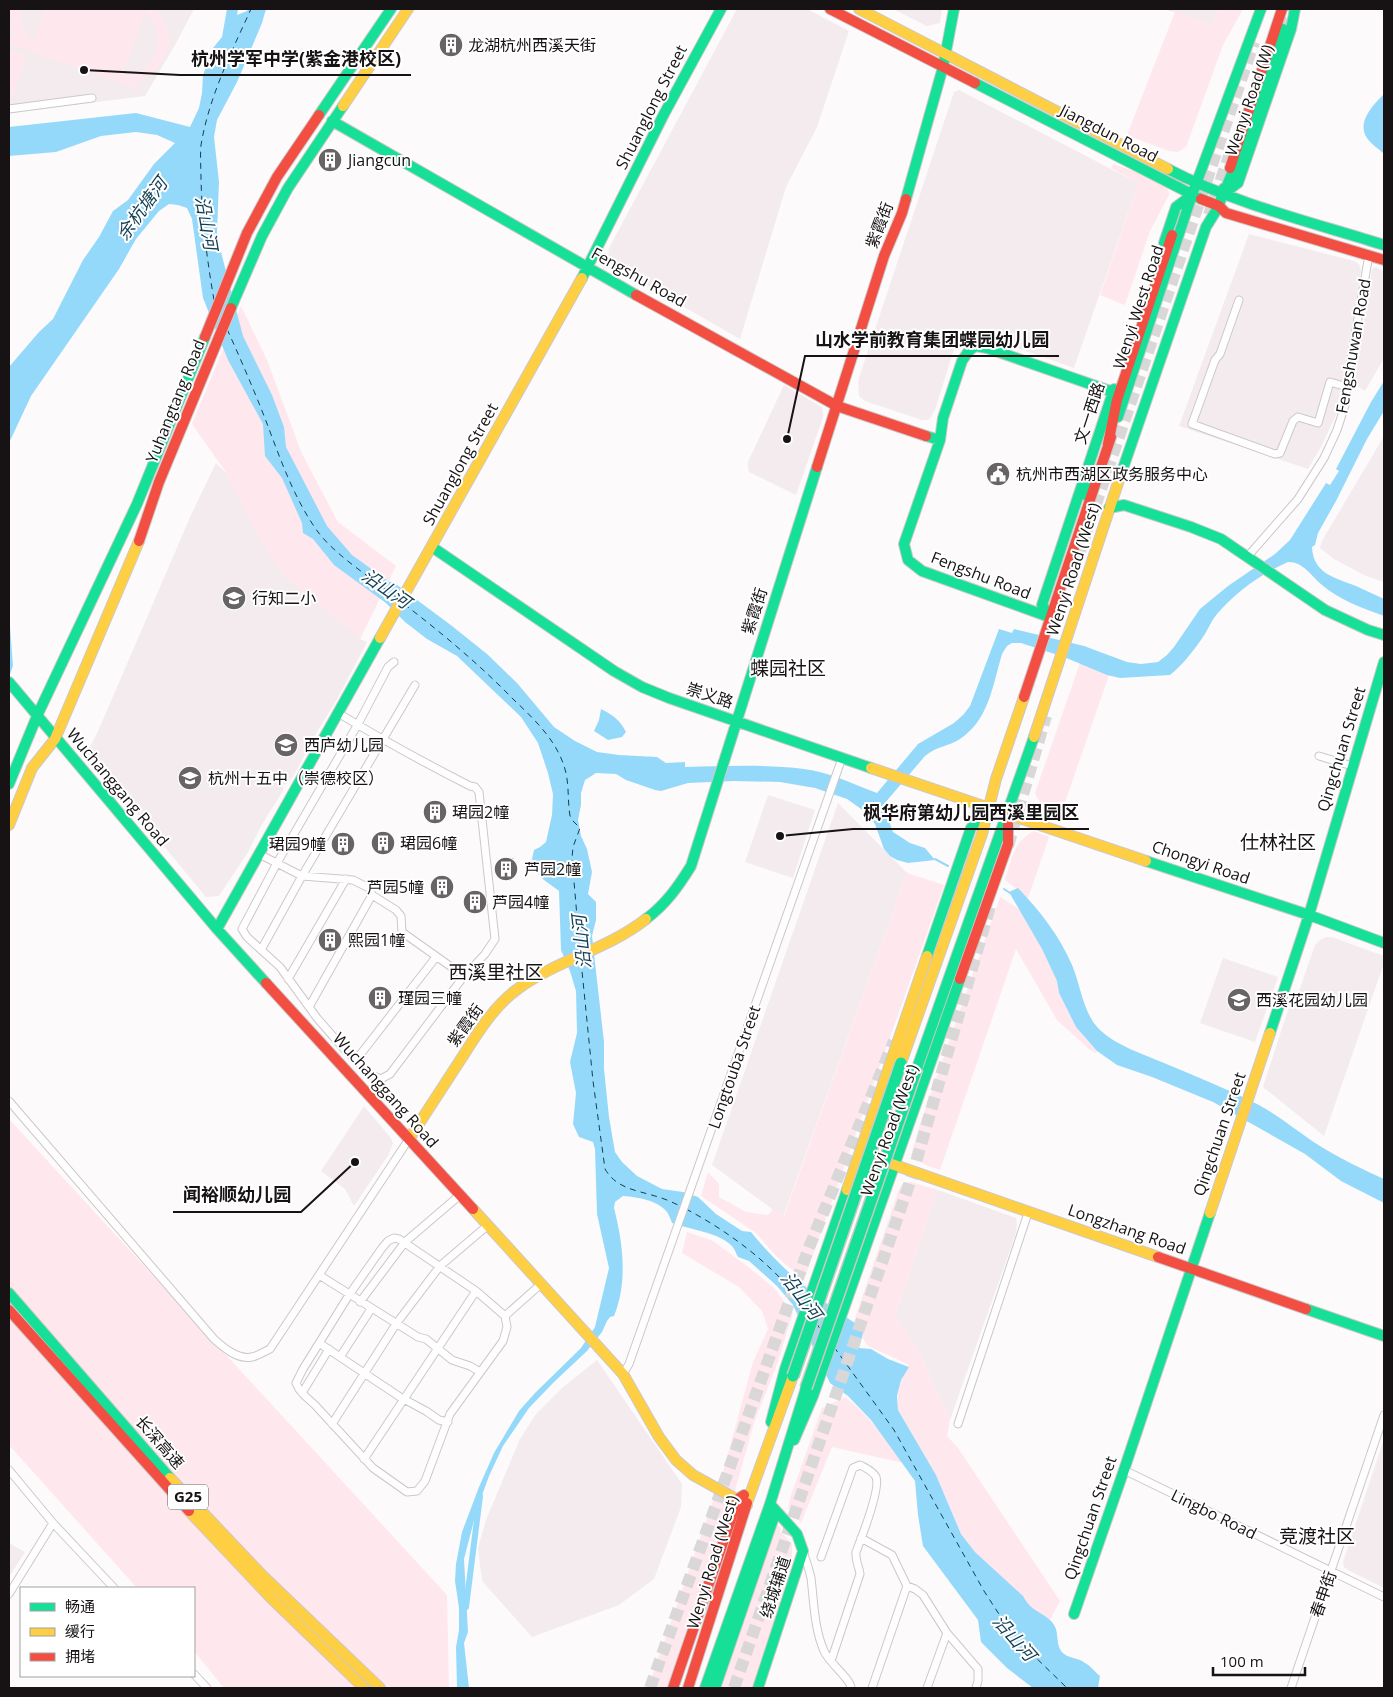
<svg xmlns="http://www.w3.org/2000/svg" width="1393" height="1697" font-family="'Open Sans','Noto Sans SC',sans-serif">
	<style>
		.built { fill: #f3ebed }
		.green { fill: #fee7ed; fill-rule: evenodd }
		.water { fill: #95d9fa }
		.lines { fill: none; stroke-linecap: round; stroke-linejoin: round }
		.stream { stroke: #95d9fa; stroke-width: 2 }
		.canal { stroke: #95d9fa; stroke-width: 6 }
		.ferry { stroke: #133f52; stroke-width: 1; stroke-dasharray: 6 5; stroke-linecap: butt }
		.highway-tunnel { stroke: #dad7d8; stroke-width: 12; stroke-dasharray: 12 6; stroke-linecap: butt }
		.street-casing { stroke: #ccc8ca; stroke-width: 9 }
		.fast-casing { stroke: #ccc8ca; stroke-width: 12 }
		.slow-casing { stroke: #ccc8ca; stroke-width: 12 }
		.jam-casing { stroke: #ccc8ca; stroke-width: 12 }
		.street { stroke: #fffefe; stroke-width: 7 }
		.fast { stroke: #16e098; stroke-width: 10 }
		.slow { stroke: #ffcf43; stroke-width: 10 }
		.jam { stroke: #f24e42; stroke-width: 10 }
		.fast-bridge-casing { stroke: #ccc8ca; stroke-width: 14; stroke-linecap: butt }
		.fast-bridge { stroke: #16e098; stroke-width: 11 }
		.labels { text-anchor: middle; stroke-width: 4; stroke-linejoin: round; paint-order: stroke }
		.shield { fill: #fff; stroke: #5d5a5a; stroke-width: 1 }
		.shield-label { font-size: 15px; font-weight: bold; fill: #171314 }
		.poi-label { font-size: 16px; fill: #171314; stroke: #fff; text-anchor: start }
		.street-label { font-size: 16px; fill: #171314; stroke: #fff }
		.water-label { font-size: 18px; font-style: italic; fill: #133f52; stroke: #fff }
		.quarter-label { font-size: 19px; fill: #171314; stroke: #fff }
		.leader { fill: none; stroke: #171314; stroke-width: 2 }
		.callout-dot { fill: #171314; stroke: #fff; stroke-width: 2 }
		.callout-label { font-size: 18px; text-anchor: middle; font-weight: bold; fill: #171314; stroke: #fff; stroke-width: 4; stroke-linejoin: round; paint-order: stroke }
	</style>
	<rect width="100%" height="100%" fill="#fdfafb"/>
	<path class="built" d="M9,9H194L175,45L145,96L9,113Z
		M737,9H807L849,31L817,127L786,187L740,339L611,265L608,256L609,248Z
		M893,9H942L940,23L927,26Z
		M1164,9H1218L1212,25Z
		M959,90L1138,183L1074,368L983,336L970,337L961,341L954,349L935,410L929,420H922L865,401L859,396L858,381L952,98L954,92Z
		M1249,234L1354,261L1359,264L1361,271L1336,415L1322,445L1308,469L1179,426Z
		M1374,267L1384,271V358L1365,391L1353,383L1372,270Z
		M784,385L822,407L823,412V417L796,495L749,472L748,467V462Z
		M1384,436V582L1366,576L1334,559L1320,548L1322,541Z
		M216,463L234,481L360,639L367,642L337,699L317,732L293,777L285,785L267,770L284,789L261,826L248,852L219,896L206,897L87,753L99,729L191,515Z
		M768,795L815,810L793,878L745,862Z
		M838,803L907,873L783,1217L712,1165Z
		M1326,937H1332L1384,956V963L1324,1136L1263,1087L1288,1010L1297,997L1315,945L1320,940Z
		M1223,958L1278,977L1255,1042L1200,1023Z
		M364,1106L390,1137L393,1143L389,1154L354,1206L345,1189L321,1171Z
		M938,1190L1016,1218L1017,1224L1016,1233L950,1420L919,1352L895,1316Z
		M597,1360L682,1484L681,1507L654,1579L619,1605L532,1637L482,1581L478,1548L486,1520L520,1439L536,1414L562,1388Z
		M1384,1439V1588L1348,1570L1344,1567L1343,1562Z
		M9,1543L25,1552L9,1577Z"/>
	<path class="green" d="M10,9H20C20,21 23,34 34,41L45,9H156C162,16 168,24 169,34C171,54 157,74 139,81L136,89L9,44L14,32L11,25ZM145,11C168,33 158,76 123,74Z
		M1218,9H1243L1223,45L1186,147L1178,152L1169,151L1127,135L1175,12L1212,25Z
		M9,50L27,56L11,101H9Z
		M1114,164L1157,180L1168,189L1169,195L1150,231L1125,305L1100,295L1138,183L1111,168Z
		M241,306L267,360L302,454L338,522L396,566L360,639L282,574L259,538L225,471L192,424Z
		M1080,663L1109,675L1061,814L1039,801L1035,793Z
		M1034,831L1049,837L1028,898L1005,880C1012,858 1013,842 1034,831Z
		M907,873L944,885L804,1280L775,1255L756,1233L701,1196L708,1172L719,1184V1197L746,1212L768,1215L773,1209L784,1216Z
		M1000,897L1021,910L1042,949L1057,981L1059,993L1076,1027L1097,1051L1096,1053L1090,1050L1057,1020L1016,949L940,1170L928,1166L911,1156L919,1127Z
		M9,1119L447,1595L449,1688H224L194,1651V1588H137L9,1445Z
		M911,1182L938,1190L895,1316L919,1352L950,1420L947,1436L958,1448L1060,1601L1050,1620L1032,1609L1027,1604L1022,1596L975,1552L961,1534L936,1475L898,1410V1394L901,1380L909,1366L905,1363L868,1346L853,1324L899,1189L903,1183Z
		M687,1232L713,1241L747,1266L774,1288L793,1313L777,1364L754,1423L734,1494L720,1483L753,1362L768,1329L762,1311L739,1287L682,1253Z
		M845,1397C869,1415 885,1439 904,1463L832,1447L801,1523L788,1508L790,1498L822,1408Z
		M714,1498L730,1503L667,1688H648Z
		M776,1524L781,1528L780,1533L784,1535L792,1544V1558L775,1623L754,1688H720Z"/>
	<path class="water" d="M227,9H238L237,15L247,11L248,9H266L262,23L237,82L217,120L214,137L219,182L217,232L222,256L243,336L272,395L284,427L286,447L327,526L352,555L388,581L397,585L452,626L487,654L517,683L554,727L575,741L597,752L619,755L657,757L666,763L685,762V767C724,766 765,764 804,769C829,772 853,784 877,793L918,744L954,723L963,715L970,706L999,629L1012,633L1014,629L1084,646L1127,662L1141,664L1158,662L1167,655L1174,647L1200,609L1228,586L1275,554L1290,540L1326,483L1330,485L1339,471L1336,469L1371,402L1384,381V411L1367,439L1336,501L1318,533L1315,545L1312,547C1313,574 1336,578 1356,586C1365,590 1375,595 1384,599V616C1363,608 1339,600 1322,585C1311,576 1304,562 1288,562C1262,573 1236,592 1217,614C1211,621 1208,630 1203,637C1194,650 1182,666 1170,675L1120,678L1107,675L1064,657L1021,643H1012L1007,646L1002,654C993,684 989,720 960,739C950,746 937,746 925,756L884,804L887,816L893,832L910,843L925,848L935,860L908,863L897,860L890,856L884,849L875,824L864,811L847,799L815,788L780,782L734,781L688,783L661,791L655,790L626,780L616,774L596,773L585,780L581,793V805L578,820L581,836L587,849L592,872L588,894L596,902V920L592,936L604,1042V1069L609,1117L615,1152L622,1162L637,1176L662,1189L683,1192L698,1197L716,1214L742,1231L751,1232C782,1271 822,1302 864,1329L859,1348L871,1349L888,1359L909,1367L901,1380L897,1396L898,1410L936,1475L961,1534L975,1552L1023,1596C1032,1613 1042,1611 1052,1622C1060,1631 1055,1642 1061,1651C1067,1659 1078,1657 1085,1663C1091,1666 1095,1672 1100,1676L1098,1688H1033L1007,1668L981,1642L978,1620L923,1546L918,1515L915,1481L871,1420L848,1396L830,1383L793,1305L777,1286L749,1261L738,1257C736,1254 735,1249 732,1246C718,1232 691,1230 672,1223C671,1220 669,1215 667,1212C658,1200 636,1197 623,1196L615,1202L614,1208C623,1243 628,1282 614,1316L610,1317L607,1321L602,1332L587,1351L554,1382L529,1408L503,1446L489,1476L477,1509L464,1559L468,1632L464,1643L469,1688H457L456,1647L459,1630V1608L455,1581L456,1564L462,1532L479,1487L494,1453L519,1411L535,1393L581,1348L595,1327L609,1268L597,1214L595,1149L593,1142L579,1137L573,1124L576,1093L570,1062L577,1033L576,991L570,971L561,950L559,891L544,880L539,875L532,859L534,850L540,847L546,842L552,815L553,794L548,773L538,743L521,717L457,656L427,639L405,622L386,603L334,565L313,539L303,533L302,523L282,478L265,456L263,424L228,360L203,298L192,219L187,208L178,205L169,204L159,211L136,239L119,269L31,396L9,443V367L39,332L53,319L83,260L99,237L113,211L128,200L154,164L175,143L157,135L136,132L101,136L56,152L9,156V127L136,113L190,127L199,108L202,93L203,75L213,48L222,37Z
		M1384,94V154C1379,149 1371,144 1367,138C1356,122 1374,104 1384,94Z
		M9,613L13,666L9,677Z
		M601,709C613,715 620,720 626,732L622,737L608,740L594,731L599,720Z
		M1018,888C1040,911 1059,935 1072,965C1081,986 1083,1014 1100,1030C1117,1046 1143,1054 1164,1063C1195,1076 1227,1089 1257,1104C1280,1116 1299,1133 1320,1146C1341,1159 1362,1169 1384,1179V1203L1341,1181L1305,1154L1213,1102L1152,1077L1117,1065L1097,1051L1076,1027L1059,993L1057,981L1042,949L1009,892Z"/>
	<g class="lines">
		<path class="stream" d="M935,859L948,866
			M1004,889L1010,893"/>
		<path class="canal" d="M466,1607L480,1496"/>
		<path class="ferry" d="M214,300C207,260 202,220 201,179C201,168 200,156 201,145C209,97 231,53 251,9
			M227,329C241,360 254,390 266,421C280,458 294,499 318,532C336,556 373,579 397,598
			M404,604C443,634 480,665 514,700C533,718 554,738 563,763C570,781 567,798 570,816L573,821L580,828L573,847L572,858L580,952
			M581,961L593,1081L605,1169C616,1188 635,1190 655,1196C663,1198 672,1202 680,1206
			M686,1209C728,1231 774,1265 802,1304
			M816,1323L821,1330
			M834,1347L894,1430L984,1591L1008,1628L1028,1650L1067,1688"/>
		<path class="highway-tunnel" d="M1283,29L1290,9
			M1209,215L1230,153
			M1172,235L1188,194
			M1072,574L1254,42
			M1008,846L1046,716
			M946,914L970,853
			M650,1688L808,1250L894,1041
			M734,1688L912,1176L991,903"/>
		<g class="street-casing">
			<path id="street" d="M9,109L92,98
				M1239,300L1220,354L1215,360L1192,424L1275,454L1280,453L1293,421L1298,417L1318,423L1330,382L1347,387
				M1248,556L1298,499L1324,458L1337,430L1346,402L1347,380L1369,255
				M338,713C381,739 425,763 470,786L475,787L479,792L495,939L485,954L461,980L390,1074L381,1079L371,1075L345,1050L317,1018L280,967L247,937L242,929L277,863L358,724L388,667L394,662
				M1319,756L1352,766
				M259,854L302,876L353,880L369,888L372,895L396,910L401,916L402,932L464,976
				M261,950L302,876L415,685
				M288,979L346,879
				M309,1007L372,895
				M356,1060L436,957
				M9,1101L214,1339C224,1348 238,1360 252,1357C258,1356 265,1351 270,1349L409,1139
				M394,1238L399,1239L476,1291L505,1316L507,1327L503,1341L450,1414L425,1481L417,1491L407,1492L373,1468L315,1405L305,1396L299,1389L296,1383L303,1369L349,1295L382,1248L388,1241Z
				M319,1275L418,1337L426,1339L452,1360L470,1366L480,1372
				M360,1302L405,1242L460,1195
				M505,1316L541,1284
				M319,1343L400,1397L426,1411L439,1420L448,1422
				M340,1357L371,1309
				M623,1374L629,1364L842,758
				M302,1393L329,1349
				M332,1424L396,1324L440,1266L487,1226
				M958,1424L1028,1213
				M364,1459L476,1291
				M9,1470L53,1523L114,1588
				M1124,1470L1384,1597
				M861,1538L892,1555L907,1586L915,1589L923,1595L947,1633L978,1669V1681L976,1688
				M803,1552C806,1560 809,1569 811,1578C814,1602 814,1628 824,1651C829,1663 851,1679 851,1688
				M821,1557L853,1468L860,1465C866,1468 873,1471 876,1477C881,1489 861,1539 856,1552C855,1561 859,1566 860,1574L831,1661
				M9,1594L53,1523
				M194,1674L207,1688
				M872,1688L907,1586
				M927,1688L947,1633
				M1291,1688L1384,1415"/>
		</g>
		<g class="fast-casing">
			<path id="fast" d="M975,83L1201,199
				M319,115L391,9
				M332,121L636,295
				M1168,169C1235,204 1311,222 1384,245
				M1223,194L1238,183L1291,29L1295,9
				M1223,195L1247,137L1283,29
				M906,199L943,67L954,9
				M1164,243L1176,207L1192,195
				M582,278L664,114L721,9
				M231,308L262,236L288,188L343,106
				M1118,417L1192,195L1261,9
				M926,436L940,440L904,544L908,560L922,571L1052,618
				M940,440L943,418L962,361L968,352L975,346L987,348L1113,392
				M1119,480L1206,227L1219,206L1224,188
				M1085,495L1089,479L1088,470
				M1109,508L1124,505L1191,527L1221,539L1325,610L1368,630L1384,635
				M432,547L614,671L642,687L669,698L871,768
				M1052,618L1042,605L1114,389
				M9,682L217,929L266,983
				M9,784L37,716L137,504L205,337
				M1146,861L1309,915L1384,943
				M646,919C666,904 678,887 691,866L817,467
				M217,929L380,638
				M927,956L971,828L988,808
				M1270,1033L1309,915L1384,662
				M917,1068L1034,737
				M9,1293L170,1478
				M1306,1309L1384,1336
				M771,1422L785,1369L847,1190
				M794,1440L813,1396L960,979
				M1074,1614L1124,1470L1210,1213
				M705,1688L770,1504L806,1388
				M715,1688L776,1511
				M758,1688L803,1551L797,1534L770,1504"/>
		</g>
		<g class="slow-casing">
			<path id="slow" d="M859,9L1168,169
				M343,106L408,9
				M380,638L582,278
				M1034,737L1119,480
				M871,768L1146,861
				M9,825L32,768L55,739L139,541
				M901,1063L982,834L996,779L1024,697
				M409,1139C426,1113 442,1088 459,1062C476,1036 493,1006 519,988C558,960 608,949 646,919
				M863,1154L1158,1257
				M847,1190L927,956
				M473,1209L623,1374L659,1437L676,1460L693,1475L747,1505
				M1210,1213L1270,1033
				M170,1478L261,1574L380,1688
				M747,1503L793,1376
				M189,1511L271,1598L364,1688"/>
		</g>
		<g class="jam-casing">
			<path id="jam" d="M830,9L975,83
				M1230,168L1282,9
				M1201,199L1219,206L1226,213L1384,260
				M636,295L837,406L926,436
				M205,337L247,233L277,177L319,115
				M1108,444L1117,400L1172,235
				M817,467L884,256L902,213L906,199
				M139,541L159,482L231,308
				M1024,697L1111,437
				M960,979L1008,844V814
				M266,983L473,1209
				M1158,1257L1306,1309
				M9,1310L189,1511
				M673,1688L738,1499L744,1495
				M688,1688L747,1503"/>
		</g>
		<use href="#street" class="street"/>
		<use href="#fast" class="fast"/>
		<use href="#slow" class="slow"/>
		<use href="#jam" class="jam"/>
		<g class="fast-bridge-casing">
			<path id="fast-bridge" d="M793,1376L901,1063
				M806,1388L917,1068"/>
		</g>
		<use href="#fast-bridge" class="fast-bridge"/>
	</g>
	<defs>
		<g id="building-disc" transform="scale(1.25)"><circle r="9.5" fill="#686465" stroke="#fff"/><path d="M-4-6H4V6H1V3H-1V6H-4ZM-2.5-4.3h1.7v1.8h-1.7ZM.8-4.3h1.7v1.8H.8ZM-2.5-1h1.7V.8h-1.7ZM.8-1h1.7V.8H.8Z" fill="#fff"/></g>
		<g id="civic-disc" transform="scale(1.25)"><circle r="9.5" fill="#686465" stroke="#fff"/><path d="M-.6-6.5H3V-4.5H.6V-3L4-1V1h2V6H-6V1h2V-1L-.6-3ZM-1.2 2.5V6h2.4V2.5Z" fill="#fff"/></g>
		<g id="school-disc" transform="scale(1.25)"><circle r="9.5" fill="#686465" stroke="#fff"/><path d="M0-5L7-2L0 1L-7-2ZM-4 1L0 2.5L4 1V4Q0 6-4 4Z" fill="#fff"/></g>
	</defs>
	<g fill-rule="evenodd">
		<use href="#building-disc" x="451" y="45"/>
		<use href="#building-disc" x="330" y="160"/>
		<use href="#civic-disc" x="998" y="474"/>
		<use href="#school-disc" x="234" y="598"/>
		<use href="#school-disc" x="286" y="745"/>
		<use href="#school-disc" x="190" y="778"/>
		<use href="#building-disc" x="435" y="812"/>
		<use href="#building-disc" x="383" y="843"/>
		<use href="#building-disc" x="343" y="844"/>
		<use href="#building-disc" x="506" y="869"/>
		<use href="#building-disc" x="442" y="887"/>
		<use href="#building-disc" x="475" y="902"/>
		<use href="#building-disc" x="330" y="940"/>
		<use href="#building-disc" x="380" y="998"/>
		<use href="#school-disc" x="1239" y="1000"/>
	</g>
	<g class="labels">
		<rect class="shield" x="168" y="1484.5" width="40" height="25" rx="4"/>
		<g class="shield-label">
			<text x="188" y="1502">G25</text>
		</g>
		<g class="poi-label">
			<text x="468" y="51">龙湖杭州西溪天街</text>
			<text x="348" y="166">Jiangcun</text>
			<text x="1016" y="480">杭州市西湖区政务服务中心</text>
			<text x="252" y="604">行知二小</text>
			<text x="304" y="751">西庐幼儿园</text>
			<text x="208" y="784">杭州十五中（崇德校区）</text>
			<text x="452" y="818">珺园2幢</text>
			<text x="400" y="849">珺园6幢</text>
			<text x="326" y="850" text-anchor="end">珺园9幢</text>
			<text x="524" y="875">芦园2幢</text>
			<text x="424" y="893" text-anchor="end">芦园5幢</text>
			<text x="492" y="908">芦园4幢</text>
			<text x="348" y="946">熙园1幢</text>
			<text x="398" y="1004">瑾园三幢</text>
			<text x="1256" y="1006">西溪花园幼儿园</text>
		</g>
		<g class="street-label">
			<text transform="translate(1249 100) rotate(-71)" y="6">Wenyi Road (W)</text>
			<text transform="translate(651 107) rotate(-63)" y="6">Shuanglong Street</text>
			<text transform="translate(1109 133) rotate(27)" y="6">Jiangdun Road</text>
			<text transform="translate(879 225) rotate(-69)" y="6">紫霞街</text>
			<text transform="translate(639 277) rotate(29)" y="6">Fengshu Road</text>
			<text transform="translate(1138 307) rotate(-72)" y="6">Wenyi West Road</text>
			<text transform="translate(1353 346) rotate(-80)" y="6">Fengshuwan Road</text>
			<text transform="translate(175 401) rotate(-68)" y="6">Yuhangtang Road</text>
			<text transform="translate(1089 413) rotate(-72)" y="6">文一西路</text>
			<text transform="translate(460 464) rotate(-61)" y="6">Shuanglong Street</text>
			<text transform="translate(1073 569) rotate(-72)" y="6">Wenyi Road (West)</text>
			<text transform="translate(981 575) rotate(21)" y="6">Fengshu Road</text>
			<text transform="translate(754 611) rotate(-72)" y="6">紫霞街</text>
			<text transform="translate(710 695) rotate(18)" y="6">崇义路</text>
			<text transform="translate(1341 749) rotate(-73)" y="6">Qingchuan Street</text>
			<text transform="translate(118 787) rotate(50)" y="6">Wuchanggang Road</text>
			<text transform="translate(1201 862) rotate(19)" y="6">Chongyi Road</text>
			<text transform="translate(465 1025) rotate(-54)" y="6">紫霞街</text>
			<text transform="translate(734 1067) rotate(-71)" y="6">Longtouba Street</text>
			<text transform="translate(386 1090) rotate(48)" y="6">Wuchanggang Road</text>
			<text transform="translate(889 1130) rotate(-70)" y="6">Wenyi Road (West)</text>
			<text transform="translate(1219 1134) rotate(-71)" y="6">Qingchuan Street</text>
			<text transform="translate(1127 1229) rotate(19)" y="6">Longzhang Road</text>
			<text transform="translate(160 1442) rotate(49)" y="6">长深高速</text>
			<text transform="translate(1214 1514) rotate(26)" y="6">Lingbo Road</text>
			<text transform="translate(1090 1518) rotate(-71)" y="6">Qingchuan Street</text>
			<text transform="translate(712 1562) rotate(-73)" y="6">Wenyi Road (West)</text>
			<text transform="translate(775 1587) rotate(-72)" y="6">绕城辅道</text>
			<text transform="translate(1323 1594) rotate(-71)" y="6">春申街</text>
		</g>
		<g class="water-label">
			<text transform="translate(142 209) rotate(-54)" y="6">余杭塘河</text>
			<text transform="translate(206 223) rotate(80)" y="6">沿山河</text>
			<text transform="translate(386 589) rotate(35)" y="6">沿山河</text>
			<text transform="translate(582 942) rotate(-96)" y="6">沿山河</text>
			<text transform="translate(801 1296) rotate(53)" y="6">沿山河</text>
			<text transform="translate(1014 1638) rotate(49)" y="6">沿山河</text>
		</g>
		<g class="quarter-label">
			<text x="788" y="675">蝶园社区</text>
			<text x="1278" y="849">仕林社区</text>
			<text x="496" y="979">西溪里社区</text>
			<text x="1317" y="1543">竞渡社区</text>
		</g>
	</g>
	<path class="leader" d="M84 70L180 75H411M787 439L805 356H1059M780 836L853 829H1089M355 1162L301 1212H173"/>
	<g class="callout-dot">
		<circle cx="84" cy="70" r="5"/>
		<circle cx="787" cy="439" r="5"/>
		<circle cx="780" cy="836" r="5"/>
		<circle cx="355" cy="1162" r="5"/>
	</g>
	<g class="callout-label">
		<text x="296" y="65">杭州学军中学(紫金港校区)</text>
		<text x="932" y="346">山水学前教育集团蝶园幼儿园</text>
		<text x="971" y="819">枫华府第幼儿园西溪里园区</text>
		<text x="237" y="1201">闻裕顺幼儿园</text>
	</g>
	<rect width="1393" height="1697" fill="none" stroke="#171314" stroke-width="20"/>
	<rect x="20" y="1587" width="175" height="90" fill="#ffffff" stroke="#a2a1a1"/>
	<rect x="30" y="1603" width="25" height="8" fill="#16e098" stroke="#a2a1a1"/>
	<text x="65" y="1612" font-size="15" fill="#171314">畅通</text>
	<rect x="30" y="1628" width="25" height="8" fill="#ffcf43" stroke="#a2a1a1"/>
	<text x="65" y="1637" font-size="15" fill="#171314">缓行</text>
	<rect x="30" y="1653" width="25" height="8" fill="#f24e42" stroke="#a2a1a1"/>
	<text x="65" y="1662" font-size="15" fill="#171314">拥堵</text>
	<path d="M1213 1667v8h92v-8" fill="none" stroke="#171314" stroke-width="2.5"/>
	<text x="1220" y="1667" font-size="15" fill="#171314" stroke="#ffffff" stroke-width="4" paint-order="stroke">100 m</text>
</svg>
